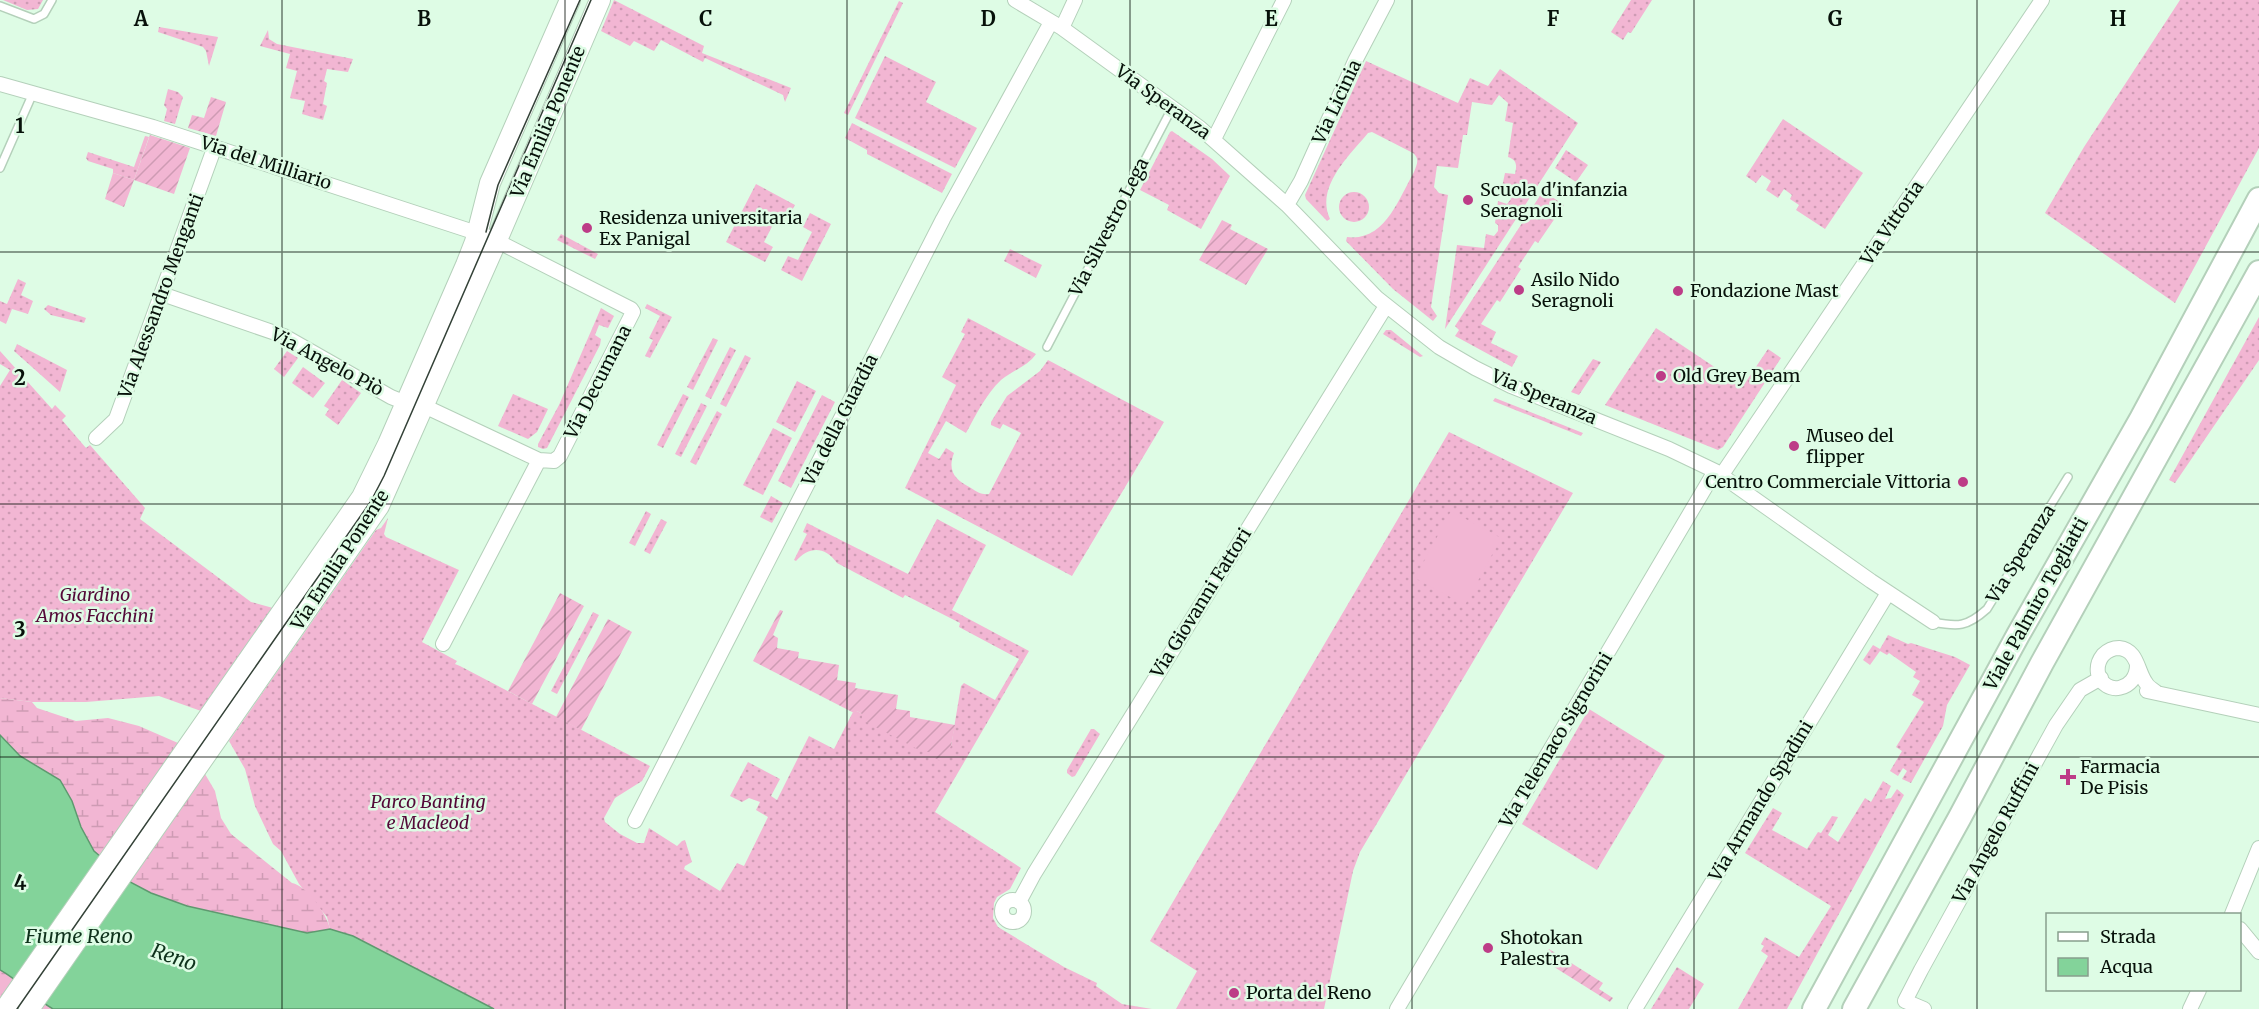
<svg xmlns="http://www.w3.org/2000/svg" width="2259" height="1009" font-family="Merriweather,serif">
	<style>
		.grass { fill: url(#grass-dots) }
		.wetland { fill: url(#wetland-marsh) }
		.garden { fill: url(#garden-furrows) }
		.pitch { fill: #f2b6d3 }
		.water { fill: #83d39a; stroke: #5e996f; stroke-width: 1.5 }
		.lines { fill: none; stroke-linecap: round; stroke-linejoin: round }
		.lane-casing { stroke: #b4d0ba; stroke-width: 10 }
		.street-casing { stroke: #b4d0ba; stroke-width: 16 }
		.secondary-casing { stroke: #b4d0ba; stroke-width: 22 }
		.primary-casing { stroke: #b4d0ba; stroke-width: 26 }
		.lane { stroke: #fff; stroke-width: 7 }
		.street { stroke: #fff; stroke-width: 14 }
		.secondary { stroke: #fff; stroke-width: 20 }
		.primary { stroke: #fff; stroke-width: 22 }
		.tram { stroke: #344238; stroke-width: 1.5 }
		.grid { fill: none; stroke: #07110a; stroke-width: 1.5; stroke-opacity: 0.55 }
		.poi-dot { fill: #bd3c87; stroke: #defce5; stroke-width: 2 }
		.labels { text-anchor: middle; stroke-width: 5; stroke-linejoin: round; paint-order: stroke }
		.street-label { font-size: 18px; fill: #07110a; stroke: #defce5 }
		.poi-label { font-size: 18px; fill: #07110a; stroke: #defce5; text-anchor: start }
		.park-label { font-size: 18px; font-style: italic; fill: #540938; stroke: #defce5 }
		.water-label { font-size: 20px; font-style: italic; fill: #0f321c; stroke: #defce5 }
		.grid-label { font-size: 20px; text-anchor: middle; font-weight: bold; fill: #07110a; stroke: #defce5; stroke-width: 5; stroke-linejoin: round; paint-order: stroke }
	</style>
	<defs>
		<pattern id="grass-dots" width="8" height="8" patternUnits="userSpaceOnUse" patternTransform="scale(1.5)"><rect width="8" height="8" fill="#f2b6d3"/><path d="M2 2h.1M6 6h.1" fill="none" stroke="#ce9bb4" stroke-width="1.8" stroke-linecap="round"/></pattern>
		<pattern id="wetland-marsh" width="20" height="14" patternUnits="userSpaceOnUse" patternTransform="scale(1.5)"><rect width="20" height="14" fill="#f2b6d3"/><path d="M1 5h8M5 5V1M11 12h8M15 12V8" fill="none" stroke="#ce9bb4"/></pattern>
		<pattern id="garden-furrows" width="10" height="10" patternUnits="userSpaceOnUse" patternTransform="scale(1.5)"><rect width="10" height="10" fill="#f2b6d3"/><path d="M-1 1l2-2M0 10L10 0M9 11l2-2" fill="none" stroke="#ce9bb4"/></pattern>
	</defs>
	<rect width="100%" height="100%" fill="#defce5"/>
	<path class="grass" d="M3,0H43L38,9L27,10Z
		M614,0L704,46L702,53L791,88L785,102L783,95L705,58L703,62L661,40L654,51L634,41L630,46L601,31Z
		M1631,0H1652L1631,33L1628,32L1623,40L1611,32Z
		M2180,0H2259V148L2175,303L2045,213L2084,147Z
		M899,1L903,3L848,115L844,113Z
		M159,27L218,37L209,66L206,51L203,47L158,32Z
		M268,30L269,39L277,44L353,59L348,72L327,69L324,81L327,83L323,104L327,106L323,120L302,114L305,101L290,98L297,71L286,68L290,54L260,46Z
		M885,56L936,82L926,102L977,128L955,168L855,118Z
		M1366,61L1458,103L1470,78L1488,86L1500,69L1578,123L1445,329L1457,245L1484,248L1486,234L1494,236L1498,231V225L1495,223L1498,201L1507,204L1511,199L1510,190L1502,187L1505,173L1515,174C1517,165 1517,160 1508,157L1513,123L1505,121L1508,103L1499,95L1492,105L1472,102L1467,135H1463L1458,168L1437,166L1434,187L1439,193L1448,195L1431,307L1437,316L1433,321L1393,289L1346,241L1347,237C1385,242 1399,198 1414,172C1417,164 1420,159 1413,153L1372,132L1368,133C1349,156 1315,187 1330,219L1327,221L1306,199L1305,195Z
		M168,89L178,92L183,97L175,124L164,121L167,109L164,105Z
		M1783,119L1863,173L1825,229L1796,210L1799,205L1790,199L1792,195L1784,189L1778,198L1766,190L1771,181L1762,175L1756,183L1746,176Z
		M852,123L952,174L942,193L867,154V150L845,138Z
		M1172,131L1212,159L1230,176L1201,229L1167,210L1169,205L1140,190L1170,132Z
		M145,136L149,137L134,180L113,173V169L88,161L86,158L88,152L134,167Z
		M1566,150L1588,165L1576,182L1555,168Z
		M756,184L795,205L787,219L778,215L764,242L773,247L765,262L726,242Z
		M1543,191L1564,205L1538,243L1535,241L1518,267L1521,269L1500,302L1497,300L1481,324L1496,332L1491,343L1518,356L1512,367L1455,336L1459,330L1455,326Z
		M1339 207a15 15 0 1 1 30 0a15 15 0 1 1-30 0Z
		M810,213L831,224L802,281L781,270L788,256L798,260L812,232L803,227Z
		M561,234L598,254L595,259L557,240Z
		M1010,249L1042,265L1036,278L1004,261Z
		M18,279L26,283L21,295L33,301L28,314L12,309L6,324L0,321V301L7,304Z
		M647,304L672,317L650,358L645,356L653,340L649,338L660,316L645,308Z
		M48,305L86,318L84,323L51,315L44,309Z
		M601,308L614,316L608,328L599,325L595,335L601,339L600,345L547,448L543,449L538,447V444L559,405Z
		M2259,317V360L2175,483L2169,480Z
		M968,318L1036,354C1028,366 1012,371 1001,380C986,394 976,415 966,433L946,421L928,453L939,459L946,448L954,453C947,471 955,480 971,488C977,492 982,495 989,494L1021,433L1003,424L1000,429L991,425V422L1007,396L1040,371L1048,360L1164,422L1072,576L905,488L956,385L942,377L965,334L961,332Z
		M1656,328L1743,386L1768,349L1781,358L1723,447L1718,450L1605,405Z
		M1386,330H1391L1423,356L1420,357L1383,334Z
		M713,338L718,340L693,390L687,387Z
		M17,344L67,370L60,392L14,351Z
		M730,347L736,350L711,399L705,396Z
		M0,351L52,409L55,405L66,416L62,420L86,448L90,445L145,508L140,519L251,602L273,608L201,711L159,696L86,702H32L0,698V386L10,370L0,364Z
		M287,351L298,358L284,377L274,369Z
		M745,355L751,358L726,407L720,404Z
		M1593,359L1601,362L1579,395L1571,392Z
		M303,367L325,383L313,398L292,383Z
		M342,380L361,393L338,425L325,415L329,409L324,406Z
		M797,381L816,391L795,432L776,422Z
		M513,394L548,409L537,432L528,439L498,426Z
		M683,394L689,397L663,448L657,445Z
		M822,395L835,402L791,488L778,481Z
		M1495,398L1583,433L1581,436L1493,401Z
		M701,403L707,406L681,457L675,454Z
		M717,411L722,414L696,465L690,462Z
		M773,428L792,438L763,495L743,485Z
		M1449,432L1573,493L1360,852L1353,871L1324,1009H1176L1197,971L1150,941Z
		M771,496L783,503L772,523L760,517Z
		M646,511L651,514L635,546L629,543Z
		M388,518L384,534L386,537L459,570L422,642L457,661L455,664L460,666L650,766L642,781L615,798L604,818L605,822L620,834L637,843H644L649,828L677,846L682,841L685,840L692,862L685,866L684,869L720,891L737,863L744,866L768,817L756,810L760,802L749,798L742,802L730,796L748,762L780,779L771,796L777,800L809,736L834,749L853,712L855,713L857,711L925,750L931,752L951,746L961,686L964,683L995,700L1019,659L959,627L960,623L905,595L903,598L837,563C825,546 809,546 796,561L794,560L807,534L803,532L807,523L908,574L937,519L986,545L952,610L1029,651L935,812L1021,868L1010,889L997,897L994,903L993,918L998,927L1064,967L1097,983L1096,986L1122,1004L1152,1009H494L353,936L330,929L327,917L299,884L281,851L273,844L255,806L245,769L229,741L376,530L381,528Z
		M661,519L667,522L650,554L644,551Z
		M593,612L599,615L557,694L551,691Z
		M1888,635L1908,644L1911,643L1955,657L1970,665L1947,705L1943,726L1911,783L1902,779L1907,771L1903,768L1898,776L1890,771L1902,751L1896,747L1924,702L1912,695L1920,681L1913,677L1916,672L1889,653L1887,655L1880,651L1870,665L1863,660L1873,645L1880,649Z
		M1589,709L1665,756L1597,870L1522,824Z
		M1091,729H1094L1100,734L1075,776L1072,777L1067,773V770Z
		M1883,781L1891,786L1885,799L1891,798L1897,789L1904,795L1787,1009H1738L1768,956L1761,951L1764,946L1761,944L1765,937L1799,957L1831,906L1745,853L1773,808L1782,813L1772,830L1807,849L1818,832L1821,833L1832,816L1838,817L1828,835L1838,842L1865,798L1871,802Z
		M1677,967L1704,984L1689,1009H1651Z"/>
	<path class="wetland" d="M0,698L32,702L37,708L76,721L108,718L139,726L178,743L205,774L215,791L221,818L231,834L292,883C307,886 327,914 330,929L307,933L187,906L151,893L130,882L94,852L81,827L72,801L38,766L20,756L0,735Z
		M0,970C20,980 34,998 53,1009H0Z"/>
	<path class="garden" d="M211,97L226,102L216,136L188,128L192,115L204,118Z
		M150,135L190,148L174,194L134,180L124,207L105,199L113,173L134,180Z
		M1222,220L1232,225L1230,229L1268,249L1246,285L1199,260Z
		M560,593L584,606L532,704L508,691Z
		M780,610L783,611L773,635L778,638L777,648L799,652L798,658L839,665L837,680L856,683L855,688L898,695L896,709L910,711V717L955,725L951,746L943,762L930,756L931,752H923L862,720V714L857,711L856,714L753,661Z
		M608,619L632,632L581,730L556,717Z
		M1549,949L1603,983L1599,989L1613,998L1610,1002L1543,960Z"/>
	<path class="pitch" d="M1451,511L1501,538L1465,605L1415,578Z"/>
	<path class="water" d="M0,735L20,756L60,780L72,801L81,827L94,851L130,882L151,893L187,906L307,933L330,929L353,936L494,1009H53C34,998 20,981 0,970Z"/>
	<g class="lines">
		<g class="lane-casing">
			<path id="lane" d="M0,6L34,19L44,14L52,0
				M0,168L33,93
				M1047,347L1172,108
				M1933,622C1958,627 1967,627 1987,609L2068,477"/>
		</g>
		<g class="street-casing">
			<path id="street" d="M1015,0L1062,28L1200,128L1287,205L1377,298L1439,347L1475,368L1511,386L1669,449L1715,471L1871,581L1933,622
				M1062,28L1075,0
				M0,84L153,127L489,237L631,309L633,312L560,456L554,461L539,460L424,406L406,403L391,397L284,336L162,294
				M1214,139L1284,0
				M1287,205L1301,181L1355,61L1387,0
				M96,438L116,419L215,146
				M1721,476L2042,0
				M443,644L539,460
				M2137,665C2137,691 2104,697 2098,673C2097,667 2099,660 2103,655C2107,651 2113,648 2119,648C2138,650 2137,671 2146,683C2148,687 2152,689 2156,692
				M2147,691L2259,715
				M635,821L943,219L1051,22
				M1002 911a11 11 0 1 1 22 0a11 11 0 1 1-22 0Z
				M1019,902L1034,874L1386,306
				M2232,914L2259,848
				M2240,929L2259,952
				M1397,1009L1715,471
				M1635,1009L1888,593
				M1924,1009L1905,1001L1921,970L2056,725L2080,690L2101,678
				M2190,1009L2199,990"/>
		</g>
		<g class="secondary-casing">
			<path id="secondary" d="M5,1009L362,497L388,444L466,265L475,242L490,183L570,0
				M29,1009L379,506L497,240L600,0"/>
		</g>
		<g class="primary-casing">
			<path id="primary" d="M1814,1009L2018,635L2141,419L2259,199
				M1854,1009L1960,817L2042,663L2259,272"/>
		</g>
		<use href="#lane" class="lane"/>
		<use href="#street" class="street"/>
		<use href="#secondary" class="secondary"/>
		<use href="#primary" class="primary"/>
		<path class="tram" d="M486,232L498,185L580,0
			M17,1009L371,501L384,476L591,0"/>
	</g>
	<path class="grid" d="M282,0V1009M565,0V1009M847,0V1009M1130,0V1009M1412,0V1009M1694,0V1009M1977,0V1009M0,252H2259M0,504H2259M0,757H2259"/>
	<g class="poi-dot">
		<circle cx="1468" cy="200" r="6"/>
		<circle cx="587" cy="228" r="6"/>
		<circle cx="1519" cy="290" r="6"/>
		<circle cx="1678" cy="291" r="6"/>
		<circle cx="1661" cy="376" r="6"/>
		<circle cx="1794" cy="446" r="6"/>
		<circle cx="1963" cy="482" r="6"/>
		<path d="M2065 768h6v6h6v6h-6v6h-6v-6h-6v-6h6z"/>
		<circle cx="1488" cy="948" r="6"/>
		<circle cx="1234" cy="993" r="6"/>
	</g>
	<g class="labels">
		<g class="street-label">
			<text transform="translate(1163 102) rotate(36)" y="6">Via Speranza</text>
			<text transform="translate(1337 102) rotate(-65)" y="6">Via Licinia</text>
			<text transform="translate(548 122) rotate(-67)" y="6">Via Emilia Ponente</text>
			<text transform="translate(266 163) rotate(18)" y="6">Via del Milliario</text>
			<text transform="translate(1892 223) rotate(-56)" y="6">Via Vittoria</text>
			<text transform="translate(1109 227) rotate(-63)" y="6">Via Silvestro Lega</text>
			<text transform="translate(161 296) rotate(-70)" y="6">Via Alessandro Menganti</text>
			<text transform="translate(327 362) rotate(28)" y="6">Via Angelo Piò</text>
			<text transform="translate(598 382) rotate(-63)" y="6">Via Decumana</text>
			<text transform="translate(1544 397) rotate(23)" y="6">Via Speranza</text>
			<text transform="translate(840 420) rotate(-63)" y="6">Via della Guardia</text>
			<text transform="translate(2021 554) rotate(-58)" y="6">Via Speranza</text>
			<text transform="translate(340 560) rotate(-57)" y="6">Via Emilia Ponente</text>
			<text transform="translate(1201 603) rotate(-58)" y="6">Via Giovanni Fattori</text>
			<text transform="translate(2036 604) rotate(-61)" y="6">Viale Palmiro Togliatti</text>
			<text transform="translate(1556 740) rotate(-59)" y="6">Via Telemaco Signorini</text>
			<text transform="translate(1761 801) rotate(-59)" y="6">Via Armando Spadini</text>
			<text transform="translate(1996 833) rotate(-61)" y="6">Via Angelo Ruffini</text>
		</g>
		<g class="poi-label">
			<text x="1480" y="196">Scuola d'infanzia<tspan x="1480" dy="21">Seragnoli</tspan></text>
			<text x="599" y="224">Residenza universitaria<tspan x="599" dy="21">Ex Panigal</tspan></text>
			<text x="1531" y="286">Asilo Nido<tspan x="1531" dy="21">Seragnoli</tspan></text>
			<text x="1690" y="297">Fondazione Mast</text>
			<text x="1673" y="382">Old Grey Beam</text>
			<text x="1806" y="442">Museo del<tspan x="1806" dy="21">flipper</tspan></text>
			<text x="1951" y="488" text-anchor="end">Centro Commerciale Vittoria</text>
			<text x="2080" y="773">Farmacia<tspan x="2080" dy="21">De Pisis</tspan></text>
			<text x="1500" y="944">Shotokan<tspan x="1500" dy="21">Palestra</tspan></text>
			<text x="1246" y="999">Porta del Reno</text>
		</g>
		<g class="park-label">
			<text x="95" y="601">Giardino<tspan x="95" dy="21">Amos Facchini</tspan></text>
			<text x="428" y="808">Parco Banting<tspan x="428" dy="21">e Macleod</tspan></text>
		</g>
		<g class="water-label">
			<text x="79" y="943">Fiume Reno</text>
			<text transform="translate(174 957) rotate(19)" y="7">Reno</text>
		</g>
	</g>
	<g class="grid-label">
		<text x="141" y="26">A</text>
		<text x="424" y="26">B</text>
		<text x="706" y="26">C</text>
		<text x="988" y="26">D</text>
		<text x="1271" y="26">E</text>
		<text x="1553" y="26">F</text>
		<text x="1835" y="26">G</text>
		<text x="2118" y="26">H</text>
		<text x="20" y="133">1</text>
		<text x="20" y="385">2</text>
		<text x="20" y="637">3</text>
		<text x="20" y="890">4</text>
	</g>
	<rect x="2046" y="913" width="195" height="78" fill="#defce5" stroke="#889e8d" stroke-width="1.5"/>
	<rect x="2058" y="932" width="30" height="9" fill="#ffffff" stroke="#889e8d" stroke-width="1.5"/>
	<text x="2100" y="943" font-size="18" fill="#07110a">Strada</text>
	<rect x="2058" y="958" width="30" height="18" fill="#83d39a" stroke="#889e8d" stroke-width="1.5"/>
	<text x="2100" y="973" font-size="18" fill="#07110a">Acqua</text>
</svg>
